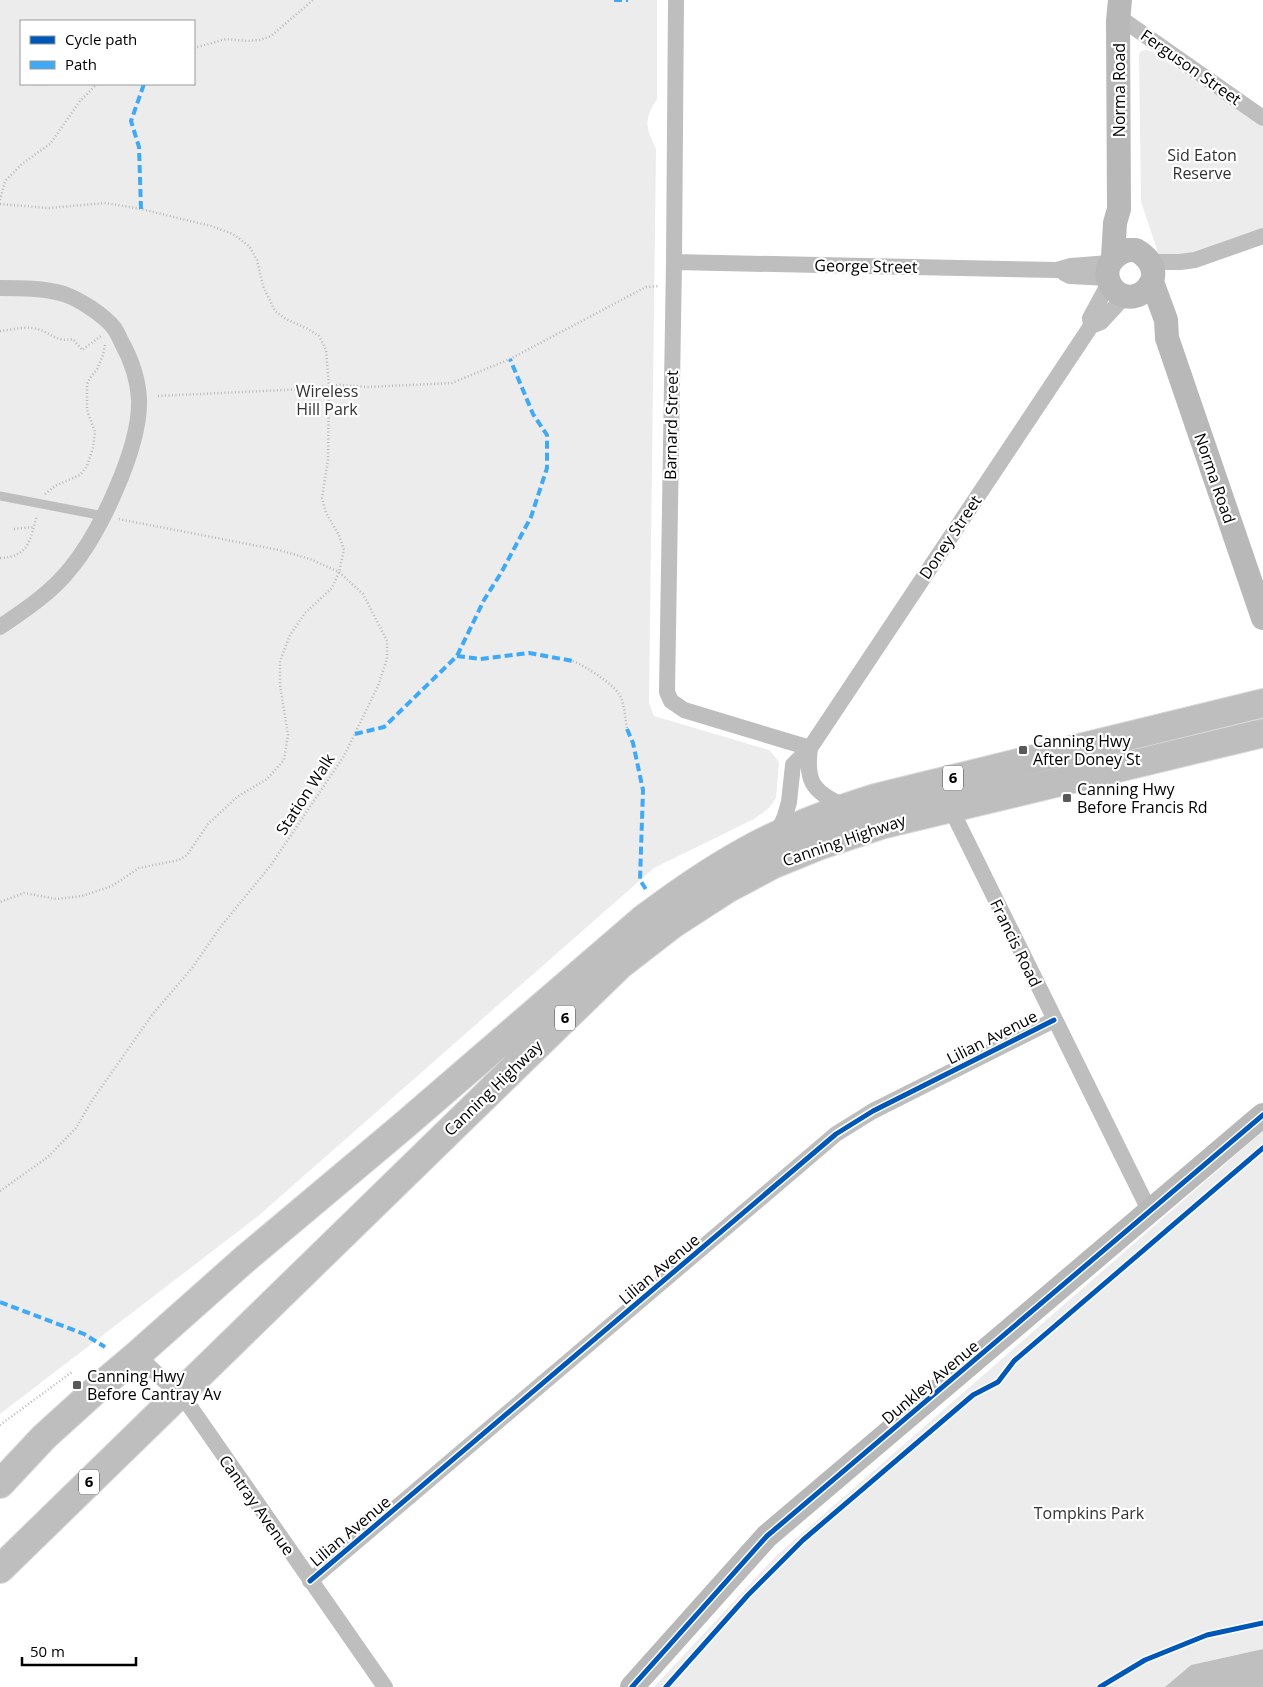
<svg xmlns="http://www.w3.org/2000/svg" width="1263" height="1687" font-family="'Open Sans',sans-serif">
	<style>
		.green { fill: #ececec; fill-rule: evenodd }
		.water { fill: #bfbfbf }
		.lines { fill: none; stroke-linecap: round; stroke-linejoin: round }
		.highway-casing { stroke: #dbdbdb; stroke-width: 30 }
		.path { stroke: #b9b9b9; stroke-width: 2.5; stroke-dasharray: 1 2.5; stroke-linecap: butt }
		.lane { stroke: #bebebe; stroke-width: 9 }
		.street { stroke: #bebebe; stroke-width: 16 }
		.secondary { stroke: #b8b8b8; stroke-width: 24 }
		.highway { stroke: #bebebe; stroke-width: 28 }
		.quiet { stroke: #3fa9f5; stroke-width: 4; stroke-dasharray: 8 4; stroke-linecap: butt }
		.cycleway-casing { stroke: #fff; stroke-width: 8 }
		.cycleway { stroke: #0057b8; stroke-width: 5 }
		.poi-dot { fill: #595959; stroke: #fff; stroke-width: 2 }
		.labels { text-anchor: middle; stroke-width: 4.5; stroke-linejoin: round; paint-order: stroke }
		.shield { fill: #fff; stroke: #4c4c4c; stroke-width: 1 }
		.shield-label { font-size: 15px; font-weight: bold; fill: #000 }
		.street-label { font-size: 16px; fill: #000; stroke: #fff }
		.park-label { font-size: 16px; fill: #333; stroke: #fff }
		.poi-label { font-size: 16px; fill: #000; stroke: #fff; text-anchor: start }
	</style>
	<rect width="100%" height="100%" fill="#fff"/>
	<path class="green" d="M0,0H657V99C643,121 646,127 656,149L649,703L654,716L769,750L779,762L776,798L769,808L754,819L654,868L257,1217L0,1414ZM21,21H194V84H21Z
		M1147,50L1153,52L1263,127V228L1180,258H1160L1141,202L1139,54L1141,51Z
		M1263,1131V1649L1191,1665L1165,1687H654L776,1556Z"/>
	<path class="water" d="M1263,1649V1687H1165L1191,1665Z"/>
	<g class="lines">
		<g class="highway-casing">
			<path id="highway" d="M0,1484L44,1437L98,1388L137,1355L245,1259L401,1128L642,920C675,895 708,872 744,852C785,829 830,812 875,798L1263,703
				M0,1569L555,1028L620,965L673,924L727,889L774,864L818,846L881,825L1263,733"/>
		</g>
		<path class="path" d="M194,48L226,39L247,41L260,40L271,36L313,0
			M0,200L5,181L23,163L50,144L80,101L97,84
			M0,204L49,208L106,203L141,209L211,226L233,234L249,246L257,260L263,286L275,311L286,319L308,329L319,336L326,350L329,386L328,460L322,498L326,513L339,535L344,550L339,572L332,588L305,613L290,635L280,661V685L288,735L284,760L267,779L237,797L208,824L187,855L179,860L139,868L112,886L82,896L57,899L24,893L0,902
			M0,331C10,330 22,327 32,328C50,330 54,343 73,339L82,350L101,336
			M158,396L304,389L340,385L367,387L452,383L510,359L646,287L659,286
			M45,494L55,486L80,475L87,466L93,448L95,432L87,410V384L90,378L97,369L103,355L105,345
			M14,529L34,527
			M0,558C30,557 30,539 37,515
			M573,661C585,666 612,683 619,694C625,704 625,718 627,729
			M0,1191L48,1157L76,1128L91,1102L152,1015L192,968L222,925L271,865L344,756L378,686L387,659V641L363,594L339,572L310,559L279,550L118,519
			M0,1425L72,1372"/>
		<path class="lane" d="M0,496L104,516"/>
		<path class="street" d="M676,0L674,262L667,692L671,701L684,710L810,748
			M1119,17L1263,118
			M674,262L1057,270L1071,266L1109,263
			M1151,262H1180L1195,260L1263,236
			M1064,273L1070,276L1108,278
			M0,288C22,288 43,288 64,294C79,299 104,315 114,328C117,332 119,337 121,341C131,359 138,379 139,399C141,446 100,533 70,569C51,593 25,610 0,627
			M1091,326L1090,318L1109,283
			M810,748C805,785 815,792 846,807
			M950,807L1150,1212
			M776,836L785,816L789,802L793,765L810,748L1091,326L1101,322L1125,296
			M137,1355L186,1401L385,1687
			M310,1581L836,1134L873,1111L1054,1020"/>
		<path class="secondary" d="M1128,250H1136C1146,256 1155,264 1153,277C1152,283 1147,290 1142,293C1114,310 1088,263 1128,250Z
			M1113,258L1115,223L1119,209L1118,21L1120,0
			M1152,282L1166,320L1167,338L1263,618
			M632,1687L767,1536L1263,1115"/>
		<use href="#highway" class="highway"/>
		<path class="quiet" d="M614,0H628
			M141,209L139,147L131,121L144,84
			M457,656L480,659L529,653L573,661
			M627,729L633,743L643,790L640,880L647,891
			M355,734L384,727L457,656L484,600L501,573L531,517L547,468V435L533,414L510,359
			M0,1302L84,1334L105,1347"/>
		<g class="cycleway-casing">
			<path id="cycleway" d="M310,1581L836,1134L873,1111L1054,1020
				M632,1687L767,1536L1263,1115
				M666,1687L748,1595L803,1540L973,1395L998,1382L1014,1361L1263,1148
				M1100,1687L1145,1660L1207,1635L1263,1623"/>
		</g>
		<use href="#cycleway" class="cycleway"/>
	</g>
	<g class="poi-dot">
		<rect x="1018" y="745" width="10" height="10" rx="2.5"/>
		<rect x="1062" y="793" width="10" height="10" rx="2.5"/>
		<rect x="72" y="1380" width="10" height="10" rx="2.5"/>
	</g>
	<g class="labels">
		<g class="shield">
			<rect x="943" y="765.5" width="20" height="25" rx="4"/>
			<rect x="555" y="1005.5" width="20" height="25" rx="4"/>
			<rect x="79" y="1469.5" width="20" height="25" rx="4"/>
		</g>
		<g class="shield-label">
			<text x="953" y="783">6</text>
			<text x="565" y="1023">6</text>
			<text x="89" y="1487">6</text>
		</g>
		<g class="street-label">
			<text transform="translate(1191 67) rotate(35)" y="6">Ferguson Street</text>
			<text transform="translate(1119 90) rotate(-90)" y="6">Norma Road</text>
			<text transform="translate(866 266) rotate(1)" y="6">George Street</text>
			<text transform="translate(671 425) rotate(-89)" y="6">Barnard Street</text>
			<text transform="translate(1215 478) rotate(71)" y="6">Norma Road</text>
			<text transform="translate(950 537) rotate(-56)" y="6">Doney Street</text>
			<text transform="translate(305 794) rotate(-57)" y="6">Station Walk</text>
			<text transform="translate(844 840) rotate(-19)" y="6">Canning Highway</text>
			<text transform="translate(1016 943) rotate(64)" y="6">Francis Road</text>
			<text transform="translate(992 1037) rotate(-27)" y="6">Lilian Avenue</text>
			<text transform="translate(493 1088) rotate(-44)" y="6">Canning Highway</text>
			<text transform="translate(659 1269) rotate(-40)" y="6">Lilian Avenue</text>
			<text transform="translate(930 1382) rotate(-40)" y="6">Dunkley Avenue</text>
			<text transform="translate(257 1505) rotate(55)" y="6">Cantray Avenue</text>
			<text transform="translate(350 1531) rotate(-40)" y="6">Lilian Avenue</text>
		</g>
		<g class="park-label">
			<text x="1202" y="161">Sid Eaton<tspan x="1202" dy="18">Reserve</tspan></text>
			<text x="327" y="397">Wireless<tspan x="327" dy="18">Hill Park</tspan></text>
			<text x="1089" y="1519">Tompkins Park</text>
		</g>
		<g class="poi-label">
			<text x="1033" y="747">Canning Hwy<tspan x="1033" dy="18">After Doney St</tspan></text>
			<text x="1077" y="795">Canning Hwy<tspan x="1077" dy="18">Before Francis Rd</tspan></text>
			<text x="87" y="1382">Canning Hwy<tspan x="87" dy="18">Before Cantray Av</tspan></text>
		</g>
	</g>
	<rect x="20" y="20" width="175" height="65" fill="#ffffff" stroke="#999999"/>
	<rect x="30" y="36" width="25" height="8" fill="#0057b8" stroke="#999999"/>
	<text x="65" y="45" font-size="15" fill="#000000">Cycle path</text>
	<rect x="30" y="61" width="25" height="8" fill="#3fa9f5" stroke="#999999"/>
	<text x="65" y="70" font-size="15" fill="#000000">Path</text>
	<path d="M22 1657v8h114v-8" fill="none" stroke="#000000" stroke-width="2.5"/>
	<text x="30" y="1657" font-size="15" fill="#000000" stroke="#ffffff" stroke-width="4" paint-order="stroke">50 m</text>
</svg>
